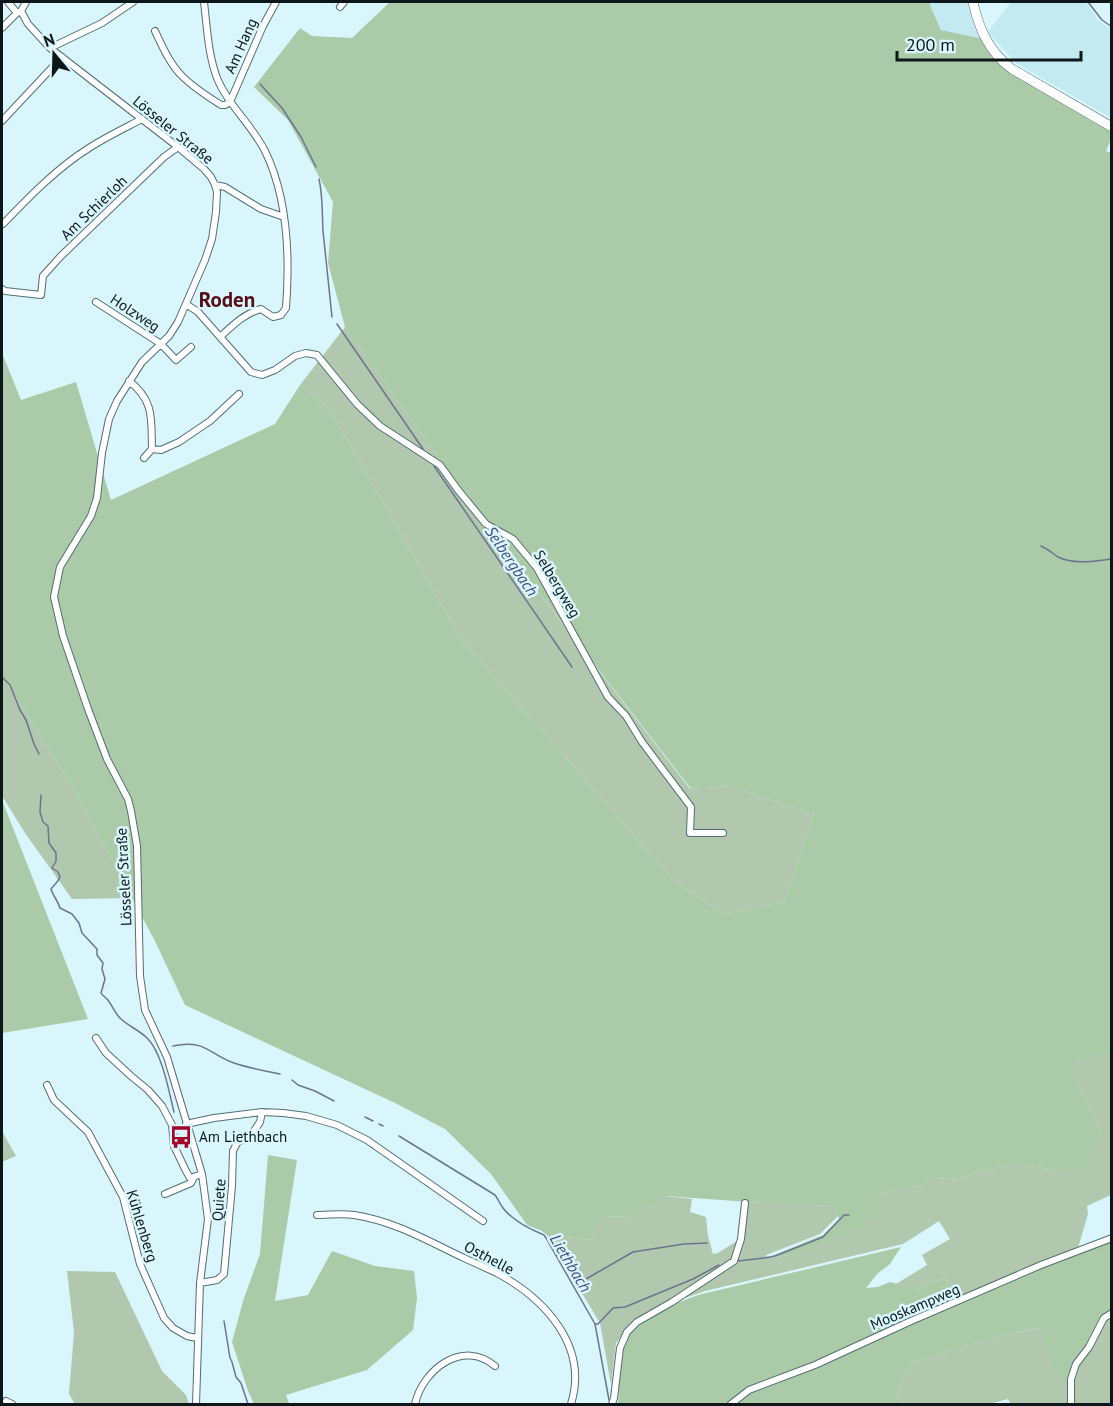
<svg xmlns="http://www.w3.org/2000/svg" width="1113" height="1406" font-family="'PT Sans',sans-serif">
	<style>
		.built { fill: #c3eaf1 }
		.green { fill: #b1c7ae }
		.forest { fill: #abcaa8 }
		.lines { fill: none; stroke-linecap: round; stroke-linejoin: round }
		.stream { stroke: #6d7490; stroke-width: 1.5 }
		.minor-casing { stroke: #546e73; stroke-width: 8 }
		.secondary-casing { stroke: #546e73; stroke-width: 10 }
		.minor { stroke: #fff; stroke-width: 6 }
		.secondary { stroke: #fff; stroke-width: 9 }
		.labels { text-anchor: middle; stroke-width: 5; stroke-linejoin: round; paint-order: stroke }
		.street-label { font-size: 15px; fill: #0d1719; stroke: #d9f6fc }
		.poi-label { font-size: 15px; fill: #0d1719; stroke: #d9f6fc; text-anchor: start }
		.water-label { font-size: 16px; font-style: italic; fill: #464b80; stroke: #d9f6fc }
		.district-label { font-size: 21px; font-weight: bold; fill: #540e17; stroke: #d9f6fc }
	</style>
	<rect width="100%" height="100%" fill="#d9f6fc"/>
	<path class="built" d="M930,2H972L984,39L941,30L931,8Z
		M1011,2H1086L1098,20L1111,29V118L1016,63L988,32Z"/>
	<path class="green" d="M345,327L486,524L690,789L731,786L814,814L784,902L724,914L676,883L461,639L330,410L300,385Z
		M2,675L71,784L132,898L72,899L25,833L2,796Z
		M1111,1052V1195L1087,1206L1088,1214L1078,1248L964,1297L945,1278L918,1289L896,1284L927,1265L922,1255L950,1239L939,1221L903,1244L705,1291L679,1300L735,1262L746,1202L833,1206L838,1216L820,1234L766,1255L768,1258L797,1254L875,1199L891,1190L918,1186L937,1178L959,1180L976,1172L1015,1164L1057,1170L1101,1129L1076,1081V1060Z
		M2,1131L16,1156L2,1162Z
		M664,1196L692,1199L690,1212L706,1217L708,1236L713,1254L718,1253L740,1239L733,1260L625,1332L616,1343L611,1385L600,1323L547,1235L592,1240L600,1217L633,1216Z
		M67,1271L115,1272L162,1371L186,1395L189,1404H75L69,1394L74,1332Z
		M1111,1314V1404H1072L1073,1378L1077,1365L1105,1318Z
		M1041,1328L1059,1379H1070L1069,1404H1011L1008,1399L989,1404H903L896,1395L911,1363L998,1336Z"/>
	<path class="forest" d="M390,2H930L931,8L941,30L984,39L994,55L1111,128V139L1106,151L1112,153V1052L1076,1060V1081L1101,1129L1088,1167L1057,1170L1015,1164L976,1172L959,1180L937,1178L918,1186L891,1190L875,1199L878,1212L864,1226L797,1254L767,1258L823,1235L839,1219L833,1206L778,1204L665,1196L633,1216L601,1217L592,1240L547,1235L542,1231L527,1225L491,1174L445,1129L395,1103L185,1005L155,941L71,784L2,675V353L21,400L76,382L111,500L275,424L300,385L330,410L461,639L676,883L724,914L784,902L814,814L731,786L691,789L486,524L345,327L328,263L333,202L288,120L254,87L300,28L312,36L352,38Z
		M2,800L88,1019L2,1033Z
		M268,1155L297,1160L275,1301L308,1295L332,1251L375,1266L414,1271L417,1298L413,1330L367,1370L286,1395L289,1404H254L248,1391L232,1342L243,1301L260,1254Z
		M1111,1240V1311L1070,1379L1059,1380L1040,1328L998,1336L911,1363L896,1395L903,1404H618C620,1386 617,1367 621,1349C628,1319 672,1305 698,1295L901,1247L890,1264L877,1274L866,1288L878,1287L890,1282L918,1289L945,1278L968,1300L1040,1268Z"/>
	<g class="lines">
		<path class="stream" d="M1088,2L1102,20L1112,27
			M260,84L282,108L301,137L316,167
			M319,179C323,196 322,214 323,231C326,260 329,289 332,317
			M337,324L423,449
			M434,466L572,667
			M1041,546C1048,549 1052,553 1058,557C1075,565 1094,561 1112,559
			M2,677L10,685L20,710L26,720L34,744L39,754
			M41,795L40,812L43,822L48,826L49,843L56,853V861L52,868L58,872L60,877L57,882L51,889C53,896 58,901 60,908L72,914L79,923L82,933L97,949V955L103,963L102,969L105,979L101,993C102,995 105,997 107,999C112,1005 115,1013 120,1018C128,1026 139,1030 147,1038C162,1052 169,1092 174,1112
			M173,1046C205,1039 209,1054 234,1063C249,1068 265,1071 280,1074
			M292,1080L298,1085L315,1091L334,1101
			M365,1117L373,1121
			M379,1124L383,1126
			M177,1134L180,1143
			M399,1136L495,1195C498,1199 500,1204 503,1208C513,1221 529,1229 544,1235L546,1238L595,1324L609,1400
			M556,1255H559C569,1261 575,1268 581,1278L586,1279L633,1252L684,1244L707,1243
			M738,1261L765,1258L775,1256L823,1237L844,1215H849
			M224,1321L230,1358L232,1362L236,1377L241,1383L248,1404
			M595,1324H598L613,1308L625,1307L693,1279L719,1265"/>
		<g class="minor-casing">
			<path id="minor" d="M8,2L17,13
				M204,2C207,27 208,54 217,78C228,105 252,125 265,151C288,198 290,256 286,308L281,315L273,317L261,309C245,313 232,326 220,337
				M340,7L344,2
				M21,11L28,24L50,48L178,147L204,169L211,177L215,185L217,192L216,212L212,239L205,260L178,322L169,336L142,362L117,401L109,419L102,453L97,498L91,516L60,567L54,597L63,636L88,709L107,759L128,799L131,811L137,846L140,976L145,1010L167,1057L202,1174L208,1219L200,1283L196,1404
				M21,11L26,2
				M2,28L17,13L21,11
				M155,31C162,46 170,64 182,76C194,88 207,96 221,105H225L230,102L263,26L276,2
				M50,48L102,23L133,2
				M2,121L62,57
				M215,185L225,187L261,209L284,217
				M3,224C29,197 57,168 89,148C106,137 125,128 142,119
				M2,289L5,291L41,295L43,276L60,257L164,157L178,147
				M96,302L161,344L176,360L191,347
				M186,304L198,312L251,372L262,375L275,370L295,356L306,353L317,355L357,404L380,426L440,465L458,490L486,524L513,539L537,568L608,697L626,716L642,742L691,807L690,833H723
				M129,381C155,401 151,420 152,449L144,458
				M152,449L161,450L179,442L210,421L239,394
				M96,1038L106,1053L131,1076L148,1090L162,1106L172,1125L174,1146L186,1171L190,1178L202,1174
				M47,1085L54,1100L88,1132L123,1197L140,1264L164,1318L173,1328L187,1336L197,1338
				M186,1124L214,1118L262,1112L283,1113L306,1116L337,1125L367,1140L483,1221
				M165,1194L191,1183L194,1177
				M317,1215C329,1215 342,1213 354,1215C394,1221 428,1241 464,1258C475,1263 486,1268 497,1273C545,1299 589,1346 571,1404
				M200,1283L217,1280L224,1274L232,1186L233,1151L237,1143L254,1131L260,1122L262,1112
				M6,1401L12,1404
				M415,1404C423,1369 463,1339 495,1366
				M612,1404L614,1398L620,1348L627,1332L637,1322L672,1302L734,1261L741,1239L745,1203
				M731,1404L749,1390L815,1365L911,1321L1041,1265L1112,1238
				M1071,1404V1379L1076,1364L1089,1347L1104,1318L1112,1313"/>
		</g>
		<g class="secondary-casing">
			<path id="secondary" d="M973,2C979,29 989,52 1012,69L1112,127"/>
		</g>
		<use href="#minor" class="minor"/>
		<use href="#secondary" class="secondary"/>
	</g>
	<defs>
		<g id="bus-bare" transform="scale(1.8)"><path d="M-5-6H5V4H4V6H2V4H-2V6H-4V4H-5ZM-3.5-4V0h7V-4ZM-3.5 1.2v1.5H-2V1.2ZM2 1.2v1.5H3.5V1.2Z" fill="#a3052a" stroke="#d9f6fc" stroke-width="2.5" paint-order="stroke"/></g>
	</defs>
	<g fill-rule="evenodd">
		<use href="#bus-bare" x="181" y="1137"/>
	</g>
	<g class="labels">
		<g class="street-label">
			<text transform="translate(241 46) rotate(-66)" y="5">Am Hang</text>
			<text transform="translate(173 130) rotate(39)" y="5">Lösseler Straße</text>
			<text transform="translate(94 208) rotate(-44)" y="5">Am Schierloh</text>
			<text transform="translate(135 313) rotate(33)" y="5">Holzweg</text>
			<text transform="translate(557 584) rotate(59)" y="5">Selbergweg</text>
			<text transform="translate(124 877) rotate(-93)" y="5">Lösseler Straße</text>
			<text transform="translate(219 1200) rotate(-86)" y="5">Quiete</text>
			<text transform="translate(142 1226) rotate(73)" y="5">Kühlenberg</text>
			<text transform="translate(489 1258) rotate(28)" y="5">Osthelle</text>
			<text transform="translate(915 1307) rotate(-23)" y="5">Mooskampweg</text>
		</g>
		<g class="poi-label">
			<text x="199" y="1142">Am Liethbach</text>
		</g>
		<g class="water-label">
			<text transform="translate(512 561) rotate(56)" y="6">Selbergbach</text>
			<text transform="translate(571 1263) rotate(59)" y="6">Liethbach</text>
		</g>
		<g class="district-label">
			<text x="227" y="307">Roden</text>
		</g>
	</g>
	<rect width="1113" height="1406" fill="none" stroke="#0d1719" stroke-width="6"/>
	<g transform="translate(54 54) rotate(341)" stroke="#d9f6fc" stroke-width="4.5" paint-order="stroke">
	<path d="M0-4.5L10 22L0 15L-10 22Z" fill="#0d1719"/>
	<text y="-9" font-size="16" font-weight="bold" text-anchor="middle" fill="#0d1719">N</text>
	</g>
	<path d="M897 51v9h184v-9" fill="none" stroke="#0d1719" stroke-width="3"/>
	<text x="906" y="51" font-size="18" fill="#0d1719" stroke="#d9f6fc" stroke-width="4.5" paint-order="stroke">200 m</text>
</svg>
